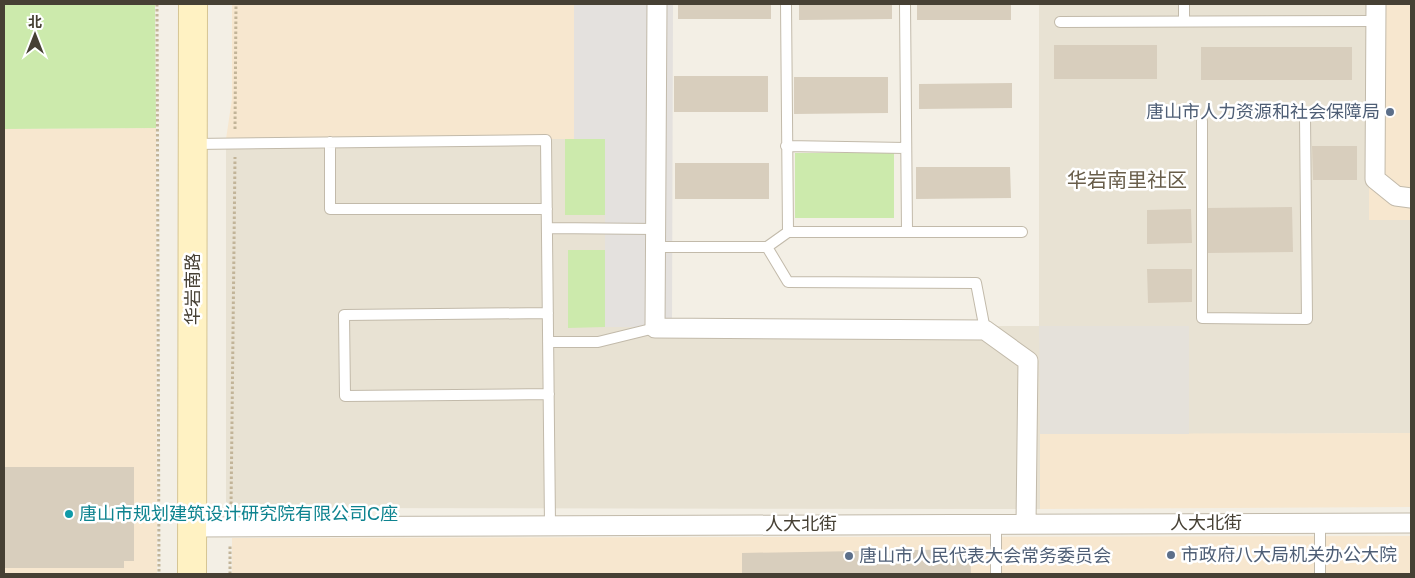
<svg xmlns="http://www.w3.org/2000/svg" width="1415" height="578" font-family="Helvetica,'Noto Sans SC',sans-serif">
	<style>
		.residential { fill: #e8e2d3 }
		.commercial { fill: #f7e7cf }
		.industrial { fill: #e5e1da }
		.green { fill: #cceaac }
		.parking { fill: #e4e1de }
		.building { fill: #d8cebd }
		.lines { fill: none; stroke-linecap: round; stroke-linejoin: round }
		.lane-casing { stroke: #c2baaa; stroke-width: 12 }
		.street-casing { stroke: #c2baaa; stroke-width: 21 }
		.secondary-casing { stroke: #d6c593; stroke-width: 30 }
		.path { stroke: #c2b498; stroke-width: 3; stroke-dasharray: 2.5 2.5; stroke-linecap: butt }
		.lane { stroke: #fff; stroke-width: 10 }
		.street { stroke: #fff; stroke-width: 19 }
		.secondary { stroke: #fff2c3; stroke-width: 28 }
		.service-dot { fill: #5c6f8a; stroke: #fff; stroke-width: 2 }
		.culture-dot { fill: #0f9aa8; stroke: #fff; stroke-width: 2 }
		.labels { text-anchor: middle; stroke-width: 5; stroke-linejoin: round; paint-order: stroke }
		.service-label { font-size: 18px; fill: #4e5e75; stroke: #fff; text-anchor: start }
		.street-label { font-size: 18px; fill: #464034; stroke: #fff }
		.culture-label { font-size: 18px; fill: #0d838f; stroke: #fff; text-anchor: start }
		.quarter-label { font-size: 20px; fill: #695e4b; stroke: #fff }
	</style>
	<rect width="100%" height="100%" fill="#f3efe5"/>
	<path class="residential" d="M1039,4H1369L1370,220H1411V433L1189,434V326H1040V509L226,508V139H605V327L1039,326Z"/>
	<path class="commercial" d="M232,4H574V139H226L232,99Z
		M1369,4H1411V220H1369Z
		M156,128L157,574H4V129Z
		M1411,433V507L1040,509V434Z
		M1411,536V574H232V538Z"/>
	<path class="industrial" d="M1039,326H1189V434H1040Z"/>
	<path class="green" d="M4,4H155L156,128L4,129Z
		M565,139H605V215H565Z
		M795,153H894V218H795Z
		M568,250H605V327L568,328Z"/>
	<path class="parking" d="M574,4H673L672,327H605V139H574Z"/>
	<path class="building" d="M678,4H771V19H678Z
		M799,4H892V19L799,20Z
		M917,4H1011V20H917Z
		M1054,45H1157V79H1054Z
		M1201,47H1352V80H1201Z
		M674,76H768V112H674Z
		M794,77H888V113L794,114Z
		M1012,83V108L919,109V84Z
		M1312,146H1357V180H1313Z
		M675,163H769V199H675Z
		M916,167H1010L1011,198L916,199Z
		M1292,207L1293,252L1208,253L1207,208Z
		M1191,209L1192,243L1147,244V210Z
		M1147,269H1192V302L1148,303Z
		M4,467H134V561H124V568H4Z
		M970,549L971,574H742V553Z"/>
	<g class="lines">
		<g class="lane-casing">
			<path id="lane" d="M786,4L788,232
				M905,4L907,231
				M1184,21V4
				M1060,22L1376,21
				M1202,121V318L1307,319L1305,117
				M330,142V209H547
				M194,144L546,140L550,525
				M786,146L906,148
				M548,228L656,229
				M656,247H767L788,232H1022
				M767,247L788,282L976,283L985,330
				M548,313L344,315L345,396L549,394
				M548,342H598L655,328
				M996,524V574
				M1320,574V523"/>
		</g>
		<g class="street-casing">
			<path id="street" d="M657,4L655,328L985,330L1028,361L1026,524
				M1376,4L1375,179L1396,196L1411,198
				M191,527L1411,523"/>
		</g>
		<g class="secondary-casing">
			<path id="secondary" d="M192,574L193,4"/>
		</g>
		<path class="path" d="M157,4L159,574
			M235,129L236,4
			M231,509L235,157
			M230,574V545"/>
		<use href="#lane" class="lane"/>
		<use href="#street" class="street"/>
		<use href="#secondary" class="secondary"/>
	</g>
	<g class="service-dot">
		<circle cx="1390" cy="112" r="5"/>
		<circle cx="1171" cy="555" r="5"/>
		<circle cx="849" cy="556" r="5"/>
	</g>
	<circle class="culture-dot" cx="69" cy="514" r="5"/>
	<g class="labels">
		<g class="service-label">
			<text x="1380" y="118" text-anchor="end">唐山市人力资源和社会保障局</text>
			<text x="1181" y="561">市政府八大局机关办公大院</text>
			<text x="859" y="562">唐山市人民代表大会常务委员会</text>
		</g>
		<g class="street-label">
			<text transform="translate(193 289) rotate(-90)" y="6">华岩南路</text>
			<text x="1206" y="529">人大北街</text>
			<text x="801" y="530">人大北街</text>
		</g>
		<g class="culture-label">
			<text x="79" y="520">唐山市规划建筑设计研究院有限公司C座</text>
		</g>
		<g class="quarter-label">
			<text x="1127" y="187">华岩南里社区</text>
		</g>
	</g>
	<rect width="1415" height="578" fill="none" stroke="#464034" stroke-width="10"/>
	<g transform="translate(35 35)" stroke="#ffffff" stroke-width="4" paint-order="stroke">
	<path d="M0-4L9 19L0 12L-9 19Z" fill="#464034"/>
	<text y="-8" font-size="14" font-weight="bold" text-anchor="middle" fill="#464034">北</text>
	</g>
</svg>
